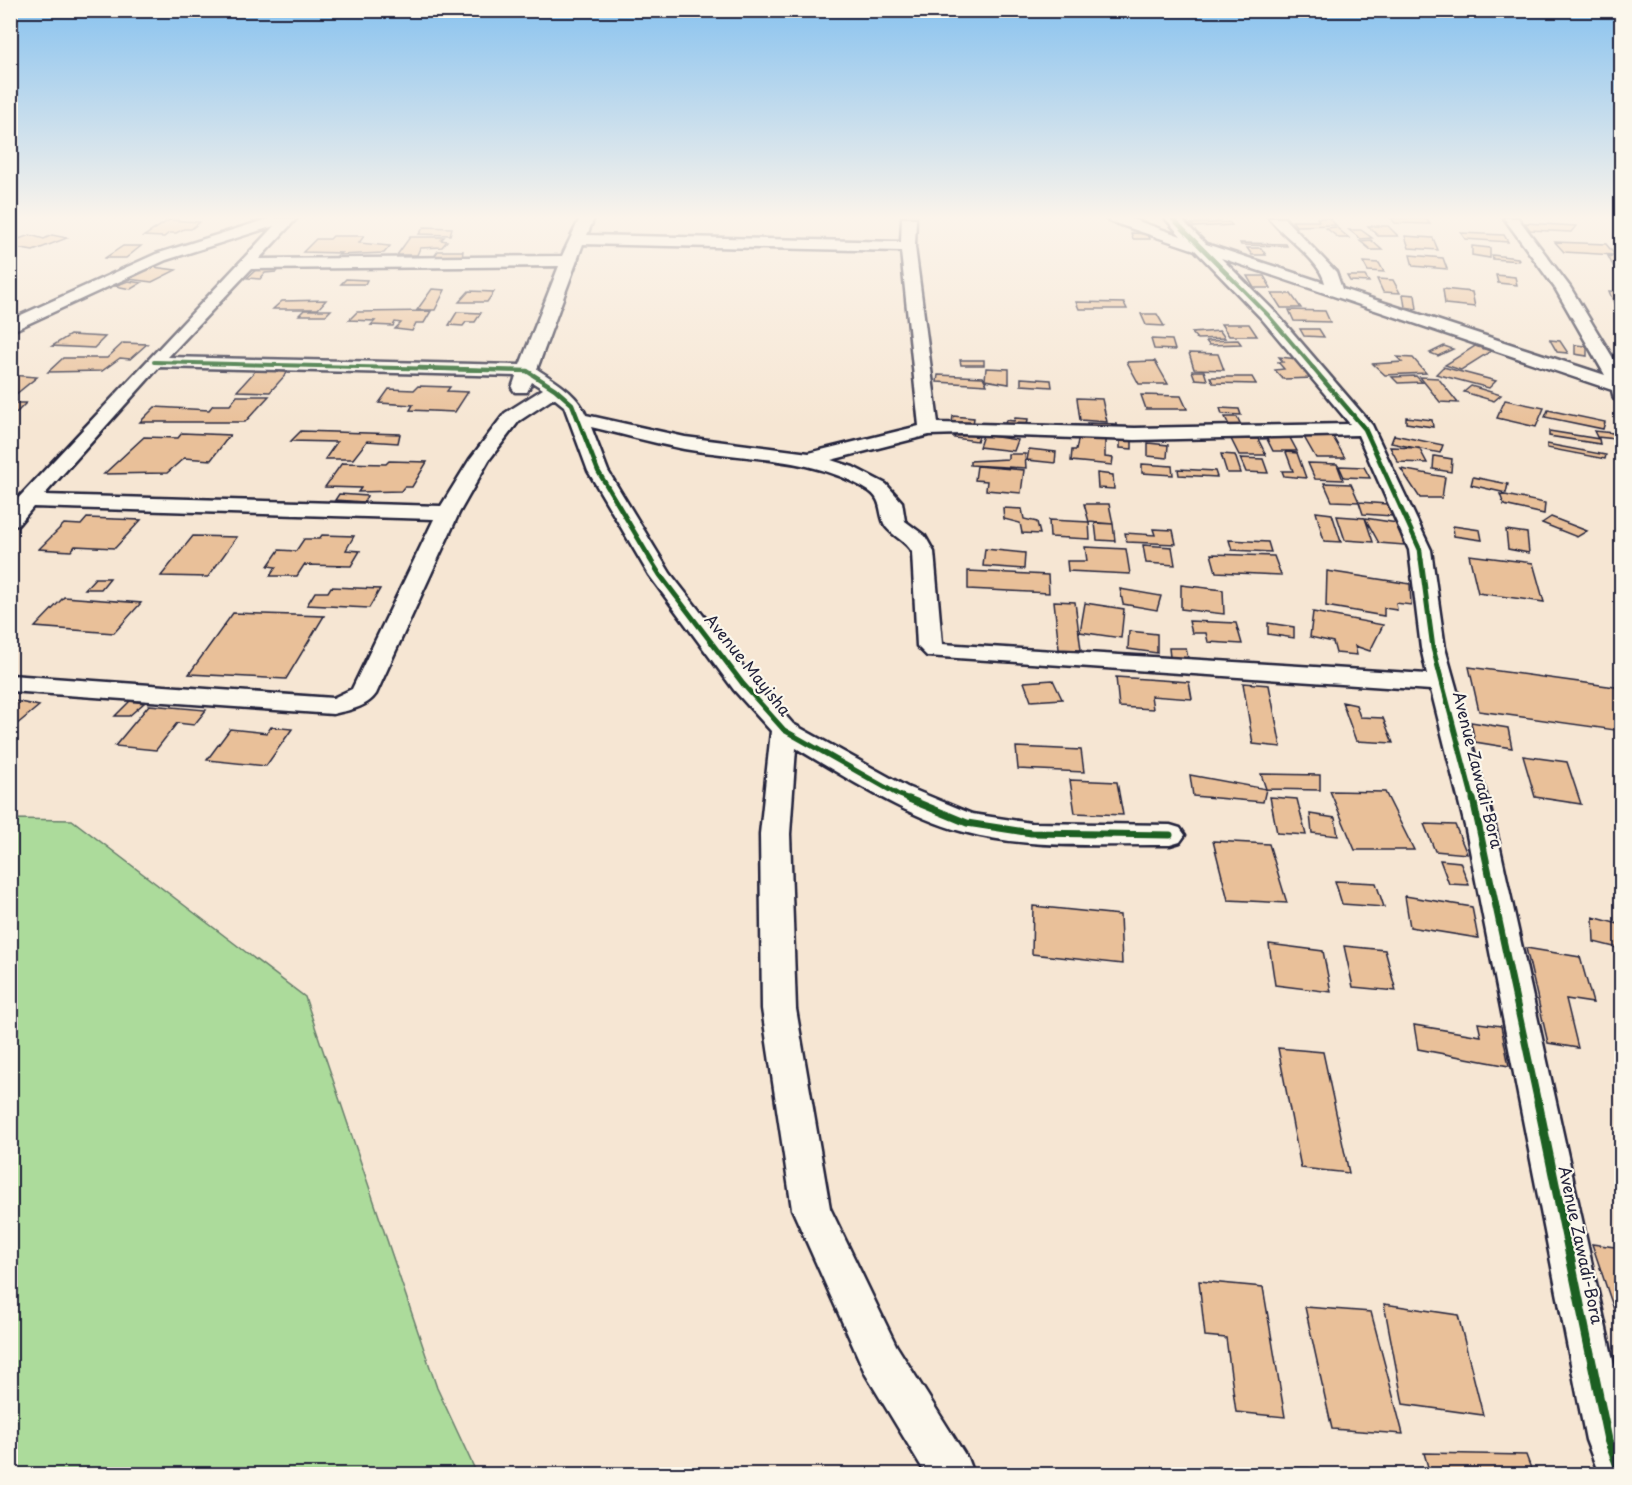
<svg xmlns="http://www.w3.org/2000/svg" width="1632" height="1485" font-family="'Playpen Sans',sans-serif">
	<style>
		.green { fill: #acdb9b; stroke: #677e6b; stroke-width: 1.5 }
		.building { fill: #e9c099; stroke: #22223b; stroke-width: 1.5 }
		.lines { fill: none; stroke-linecap: round; stroke-linejoin: round }
		.street-casing { stroke: #22223b; stroke-width: 5 }
		.street { fill: #fbf7ec; fill-rule: evenodd }
		.cycleway-far4-casing { stroke: #fbf7ec; stroke-width: 6 }
		.cycleway-far3-casing { stroke: #fbf7ec; stroke-width: 8 }
		.cycleway-far2-casing { stroke: #fbf7ec; stroke-width: 9 }
		.cycleway-far1-casing { stroke: #fbf7ec; stroke-width: 10 }
		.cycleway-casing { stroke: #fbf7ec; stroke-width: 13 }
		.cycleway-far4 { stroke: #1b5e20; stroke-width: 4 }
		.cycleway-far3 { stroke: #1b5e20; stroke-width: 4.5 }
		.cycleway-far2 { stroke: #1b5e20; stroke-width: 5 }
		.cycleway-far1 { stroke: #1b5e20; stroke-width: 7 }
		.cycleway { stroke: #1b5e20; stroke-width: 9 }
		.labels { text-anchor: middle; stroke-width: 4.5; stroke-linejoin: round; paint-order: stroke }
		.street-label { font-size: 16px; fill: #22223b; stroke: #fbf7ec }
	</style>
	<rect width="100%" height="100%" fill="#f6e6d3"/>
	<filter id="ink" filterUnits="userSpaceOnUse"><feTurbulence type="fractalNoise" baseFrequency=".0167" numOctaves="2"/><feDisplacementMap in="SourceGraphic" scale="12" xChannelSelector="R" yChannelSelector="G"/><feConvolveMatrix kernelMatrix="1 2 1 2 8 2 1 2 1" color-interpolation-filters="sRGB"/></filter>
	<g filter="url(#ink)">
		<path class="green" d="M11,819L72,820L305,997L437,1388L477,1474H11Z"/>
		<path class="building" d="M1317,218H1329L1336,225L1296,226L1292,221H1319Z
			M1391,218H1425L1430,224L1395,223Z
			M169,220L200,222L191,229H184L176,233H169L164,237L144,236Z
			M1229,222L1232,225L1194,227L1191,224Z
			M1525,223L1576,226L1571,232L1530,230Z
			M1368,226H1388L1398,236H1378Z
			M424,227L452,228L450,235L419,234Z
			M1336,227L1349,238H1339L1326,228Z
			M1349,230H1361L1372,238L1361,239Z
			M1131,233L1148,234L1150,239H1133Z
			M1461,233L1504,235L1508,242L1465,239Z
			M30,235L44,239L52,235L67,238L33,251L10,247V242Z
			M333,236H364L359,243L390,246L384,253L338,255L341,253L303,252L316,239H330Z
			M1405,236L1433,238L1438,250L1409,248Z
			M410,237H444L441,240L447,241L442,247L420,248L417,255H397Z
			M1371,240L1382,250H1371L1360,241Z
			M1555,242L1606,244L1615,255L1564,252Z
			M1240,243L1286,244L1287,246L1241,245Z
			M123,246H141L126,258H105Z
			M1472,246L1490,248V258L1472,255Z
			M1247,248H1261L1266,255H1252Z
			M438,251H463L462,258H433Z
			M1410,255L1443,258L1447,269L1413,266Z
			M1492,255L1518,258L1519,261L1493,259Z
			M1608,256L1622,257V281H1621Z
			M1363,262L1379,263L1384,272L1368,271Z
			M153,267L176,270L152,282L128,279Z
			M280,267L276,272L265,273L260,279L247,278L258,268Z
			M1496,275L1515,277L1517,285L1498,283Z
			M1247,276H1264L1271,288H1254Z
			M1347,276H1365L1369,282L1350,281Z
			M346,279L367,280L365,284H341Z
			M1377,279L1393,280L1400,293L1383,292Z
			M128,281L141,283L131,289L115,286Z
			M432,289L445,290L435,310H417Z
			M1443,289L1472,292L1475,307L1445,304Z
			M469,291L494,292L487,302H459Z
			M1609,291L1622,292V304L1614,303Z
			M1272,294H1291L1301,308H1281Z
			M1403,294L1415,295L1417,309L1405,307Z
			M326,300L318,309H273L282,301Z
			M1076,302L1124,303L1127,309H1079Z
			M304,310H331L326,315H299Z
			M1289,310L1325,311L1330,322L1294,321Z
			M431,311L424,323H416L412,331L395,329L401,323L395,322L393,326L371,325L375,321L349,320L357,312Z
			M457,312L481,313L475,322H466L463,326L449,325Z
			M1141,314H1157L1164,326L1146,325Z
			M1221,324H1249L1257,336H1229Z
			M1300,329H1319L1324,337L1304,336Z
			M1220,331L1225,338L1197,339L1192,333Z
			M70,335L105,337L94,348L52,346Z
			M1151,339L1172,340L1175,350L1154,349Z
			M1238,340L1241,344L1209,345L1206,341Z
			M1550,340L1560,341L1568,353L1557,352Z
			M123,343L147,344L130,359L120,358L102,371L48,372L63,358H107Z
			M1575,345L1587,346V356L1575,354Z
			M1444,346L1453,349L1438,356L1430,353Z
			M1475,346L1491,351L1461,370L1445,365Z
			M1189,353L1218,354L1224,370L1194,369Z
			M1279,357L1298,359L1314,378L1283,379L1275,370L1284,369L1278,362H1283Z
			M1397,357L1413,358L1426,373L1385,375L1373,364L1402,362Z
			M960,360H984V365H961Z
			M1155,361L1168,384H1139L1127,362Z
			M1443,367L1496,381L1489,388L1436,374Z
			M986,368L1009,369V384L985,380Z
			M256,370L288,372L270,392L237,391Z
			M1192,371H1204L1207,380L1195,379Z
			M10,375L37,377L10,399Z
			M938,375L983,377L987,385L937,382Z
			M1416,376L1422,382L1398,383L1392,377Z
			M1210,377H1252L1256,384L1213,383Z
			M1420,377L1438,378L1458,403L1440,402Z
			M1021,378L1051,380L1052,387L1021,385Z
			M418,386L450,387L447,391L468,392L455,412L410,410L413,405L379,403L389,389L414,390Z
			M1471,386L1501,395L1494,401L1464,392Z
			M1141,395L1181,396L1187,409H1146Z
			M237,396H269L245,422H140L155,407L209,410L213,405H230Z
			M1077,398L1102,399L1107,422L1080,420Z
			M1505,400L1544,408L1536,427L1497,418Z
			M10,403H26L16,413H10Z
			M1220,408L1239,409L1241,415L1222,414Z
			M1548,410L1605,422L1603,429L1545,417Z
			M953,416L974,418L973,425L952,423Z
			M1225,417H1237L1245,433H1233Z
			M1406,417L1432,420L1433,427L1406,423Z
			M1015,418L1028,419L1027,426L1005,424L1006,420L1014,421Z
			M1087,423L1117,424L1119,433L1089,432Z
			M301,431L400,434L398,443L367,441L353,459H325L337,442L291,441Z
			M957,431L980,434L977,441L954,438Z
			M1549,431L1599,439L1600,444L1549,436Z
			M1594,431L1613,433L1617,439L1597,437Z
			M182,433L230,435L211,460L184,458L167,473L104,474L144,437L178,438Z
			M983,435L1018,440L1014,451L979,447Z
			M1394,435L1443,445L1440,453L1391,443Z
			M1079,436L1105,438V457L1113,458L1112,465L1071,461L1072,450H1076Z
			M1266,437L1290,438L1297,451H1273Z
			M1304,437H1333L1345,458H1316Z
			M1120,438L1132,439V449L1120,448Z
			M1231,439H1258L1266,455H1239Z
			M1148,443L1168,445L1167,458L1148,456Z
			M1547,444L1606,455L1605,459L1547,448Z
			M1390,447L1419,448L1427,463L1398,462Z
			M1029,449L1056,452L1055,463L1027,460Z
			M1286,452L1297,453L1306,478L1284,476L1282,471H1293Z
			M1008,454H1025L1026,468L970,465V461L1008,459Z
			M1221,454L1235,455L1241,473H1227Z
			M1434,456L1452,459L1451,472L1433,469Z
			M1240,458L1263,459L1268,473L1246,472Z
			M389,461L427,462L412,487H404L401,491L358,492L361,488L325,487L342,463L386,464Z
			M1308,463L1337,464L1343,480L1315,479Z
			M1142,464L1172,466L1173,475L1142,473Z
			M977,466L1024,470L1021,493L986,490L987,481L975,480Z
			M1339,466L1364,467L1370,478L1344,477Z
			M1178,469L1215,471L1217,477L1179,475Z
			M1401,469L1445,477L1442,498H1420Z
			M1097,473L1113,475L1114,489L1098,488Z
			M1473,477L1508,484L1506,493L1471,485Z
			M1324,483L1351,484L1359,502L1332,501Z
			M339,494L367,496L364,502L335,500Z
			M1500,494L1545,503L1544,514L1504,505Z
			M1359,502L1387,504L1392,516L1363,514Z
			M1084,504H1109L1113,524L1089,522Z
			M1003,508L1022,509L1024,519L1037,522L1040,534L1022,533L1020,523L1004,519Z
			M1316,512L1332,514L1341,542L1324,541Z
			M1337,516L1365,518L1373,542L1345,540Z
			M1551,517L1587,531L1577,537L1542,523Z
			M87,518L141,520L115,548L75,546L71,551L39,549L64,524L81,525Z
			M1365,518L1397,523L1404,545L1379,543Z
			M1049,520L1089,522L1090,539L1050,537Z
			M1095,523L1113,524L1115,541L1097,540Z
			M1453,526L1480,530L1482,540L1454,536Z
			M1153,529L1173,530L1176,544L1127,542L1125,533L1155,535Z
			M1506,530L1527,533L1529,553L1508,549Z
			M322,535L354,536L346,550L360,551L351,566L304,565L297,576H270L276,567L268,566L279,550L296,551L304,539H319Z
			M193,536L237,537L208,577L161,576Z
			M1229,540L1268,542L1271,552L1232,550Z
			M1143,545L1172,547L1175,565L1146,563Z
			M1085,547L1126,549L1130,574L1068,571L1067,561H1087Z
			M985,549L1025,553L1024,569L983,566Z
			M1211,554L1274,556L1281,575L1216,572Z
			M1469,555L1533,563L1544,602L1478,593Z
			M968,571L1048,575L1049,593L968,589Z
			M1327,571L1410,584L1411,605L1396,603L1397,610L1384,608V616L1326,606Z
			M95,578H110L101,589H85Z
			M1181,585L1223,590L1224,614L1181,609Z
			M331,587L380,589L369,608L307,605L315,592H328Z
			M1120,589L1161,596L1157,610L1123,604Z
			M64,597L141,603L114,633L35,627Z
			M1054,601L1075,602L1081,650L1059,649Z
			M1085,603L1124,609L1121,638L1080,632Z
			M1313,612L1383,625L1370,651L1355,646L1357,655L1336,653L1333,642L1310,637Z
			M233,613L324,616L286,679L189,674Z
			M1189,621L1236,623L1242,644L1208,642L1206,633H1192Z
			M1268,623L1294,627V638L1268,634Z
			M1129,631L1157,634V653L1128,649Z
			M1169,648H1186L1188,658L1170,657Z
			M1469,667L1622,688V731L1479,711Z
			M1116,677L1189,682L1192,699L1151,696L1153,709L1119,707Z
			M1053,680L1062,699L1031,701L1024,682Z
			M1243,683L1269,685L1281,747L1253,744Z
			M10,700L39,706L10,730Z
			M130,701L144,703L129,716H115Z
			M1342,702L1356,705L1360,717L1383,718L1393,743L1356,741Z
			M149,705L206,710L194,725L177,723L156,750L115,746Z
			M1471,722L1508,728L1512,748L1475,742Z
			M271,727L292,729L266,766L207,760L230,729L267,733Z
			M1016,747L1081,750L1084,772L1018,769Z
			M1523,756L1567,762L1581,804L1535,797Z
			M1261,774L1320,775V790L1266,789Z
			M1190,775L1266,789L1263,802L1193,796Z
			M1070,780L1117,782L1123,815L1075,813Z
			M1330,791L1385,792L1414,850H1355Z
			M1270,797L1297,799L1306,835L1277,833Z
			M1310,814L1335,818L1338,836L1312,833Z
			M1424,824L1455,825L1467,854L1435,851Z
			M1213,841L1269,844L1287,903L1228,900Z
			M1440,860L1460,862L1469,885L1449,884Z
			M1335,881L1376,883L1384,907L1342,904Z
			M1405,896L1472,907L1478,938L1410,927Z
			M1033,906L1120,915L1122,964L1032,954Z
			M1593,917L1622,925V949L1594,942Z
			M1269,944L1323,951L1331,992L1275,985Z
			M1344,946L1385,950L1396,991L1353,987Z
			M1526,948L1580,957L1593,1003L1566,999L1578,1048L1548,1043Z
			M1478,1023L1501,1026L1509,1066L1418,1049L1414,1025L1481,1036Z
			M1278,1048L1323,1052L1349,1173L1301,1168Z
			M1592,1244L1622,1248V1333Z
			M1199,1281L1263,1287L1285,1417L1236,1412L1226,1338L1205,1336Z
			M1384,1304L1458,1315L1483,1415L1403,1404Z
			M1305,1307L1371,1312L1403,1434L1332,1429Z
			M1424,1453L1526,1455L1533,1474H1430Z
			M1207,1467L1309,1468L1311,1474H1209Z"/>
		<g class="lines">
			<g class="street-casing">
				<path id="street" d="M271,218H297L259,259L562,256L580,218H594L587,235L901,242L902,218H916L915,247L938,423L1135,428L1350,424L1262,319L1195,250L1109,221L1107,218H1129L1181,236L1165,218H1180L1206,244L1325,283C1320,260 1284,237 1269,218H1284L1336,272L1342,289L1605,375L1555,288L1504,218H1518L1570,287L1622,373V400L1614,399L1612,390L1221,258L1274,311L1372,425L1431,550L1445,648L1496,830L1622,1401V1474H1599L1586,1440L1466,830L1431,690L927,656L917,646L912,552C906,541 894,537 886,527C878,515 884,501 869,491C814,456 747,460 684,449C653,443 622,434 591,427L608,471L670,573L752,678L793,724L907,787L972,814L1031,823L1170,825L1180,828L1185,835L1180,842L1170,845C1102,844 1030,850 964,832C907,817 847,778 796,748L790,834L796,1009L830,1208L896,1345L967,1458L973,1474H926L866,1375L792,1209L762,1009L760,834L771,731L734,690L649,575L588,471L564,406L554,398L519,421L489,460L459,513L376,694C366,708 349,710 333,714L10,691V675L333,698L352,689L434,519L33,507L18,525L10,526V507L274,226L166,260L10,332V320L156,254ZM583,244L901,251L919,426L809,453L685,437L586,415C577,393 556,382 537,369ZM559,266L520,365L168,357L251,269ZM159,367L516,376L512,388L515,392H527L532,382L543,389L505,413L470,459L441,506L44,495ZM961,434L1135,440L1358,435L1409,550L1421,648L1427,674L942,644L934,552L925,536L905,521L902,502L886,484L853,467L831,460L929,435Z"/>
			</g>
			<use href="#street" class="street"/>
			<g class="cycleway-far4-casing">
				<path id="cycleway-far4" d="M1172,218L1268,315L1315,370
					M154,362L481,370"/>
			</g>
			<g class="cycleway-far3-casing">
				<path id="cycleway-far3" d="M419,368L527,371L555,389L572,404L598,471L651,560
					M1313,368L1365,429L1420,550L1421,560"/>
			</g>
			<g class="cycleway-far2-casing">
				<path id="cycleway-far2" d="M650,559L660,575L743,684L784,730L897,794L912,800
					M1421,559L1433,648L1473,800"/>
			</g>
			<g class="cycleway-far1-casing">
				<path id="cycleway-far1" d="M909,799L967,823L1031,833L1170,835
					M1473,799L1538,1103"/>
			</g>
			<g class="cycleway-casing">
				<path id="cycleway" d="M1538,1102L1608,1440L1621,1474"/>
			</g>
			<use href="#cycleway-far4" class="cycleway-far4"/>
			<use href="#cycleway-far3" class="cycleway-far3"/>
			<use href="#cycleway-far2" class="cycleway-far2"/>
			<use href="#cycleway-far1" class="cycleway-far1"/>
			<use href="#cycleway" class="cycleway"/>
		</g>
	</g>
	<linearGradient id="sky" x2="0" y2="1"><stop stop-color="#88c2ef"/><stop offset="0.51" stop-color="#fbf4eb"/><stop offset="1" stop-color="#fbf4eb" stop-opacity="0"/></linearGradient>
	<rect width="1632" height="426" fill="url(#sky)"/>
	<g class="labels">
		<g class="street-label">
			<text transform="translate(748 665) rotate(51)" y="6">Avenue Mayisha</text>
			<text transform="translate(1478 770) rotate(76)" y="6">Avenue Zawadi-Bora</text>
			<text transform="translate(1581 1245) rotate(78)" y="6">Avenue Zawadi-Bora</text>
		</g>
	</g>
	<rect width="1632" height="1485" fill="none" stroke="#fbf7ec" stroke-width="36"/>
	<rect x="18" y="18" width="1596" height="1449" fill="none" stroke="#22223b" stroke-width="2" filter="url(#ink)"/>
</svg>
